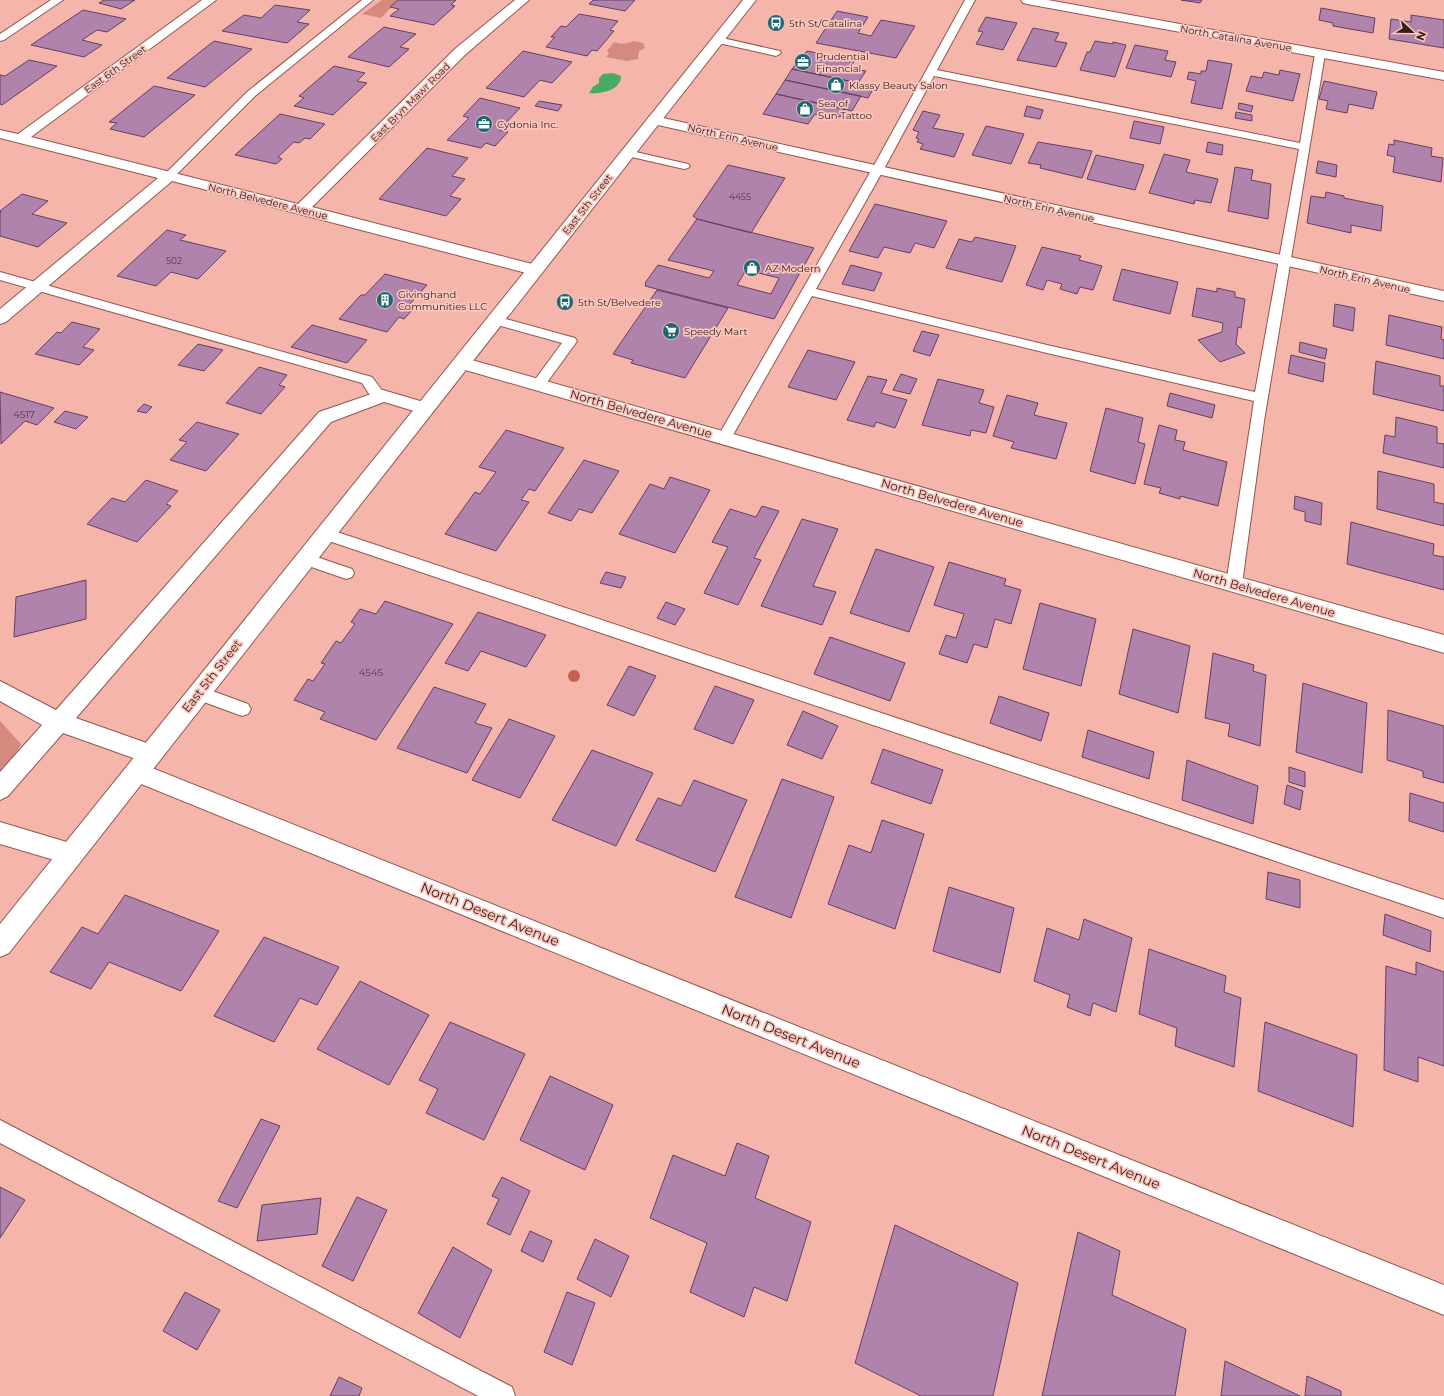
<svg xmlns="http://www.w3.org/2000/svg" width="1444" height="1396" font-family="Montserrat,sans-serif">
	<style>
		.green { fill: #d48a7f }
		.water { fill: #47ab62 }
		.building { fill: #af83ab; stroke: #663f63; fill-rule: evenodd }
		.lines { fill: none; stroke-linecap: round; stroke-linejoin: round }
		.lane-casing { stroke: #8f574e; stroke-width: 2 }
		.street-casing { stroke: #8f574e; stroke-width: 2 }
		.secondary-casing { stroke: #8f574e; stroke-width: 2 }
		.lane { fill: #fff; fill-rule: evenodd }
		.street { fill: #fff; fill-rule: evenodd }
		.secondary { fill: #fff; fill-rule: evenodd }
		.tree { fill: #c75f55 }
		.labels { text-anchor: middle; stroke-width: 3.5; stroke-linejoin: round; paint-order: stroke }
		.far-number-label { font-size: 9px; fill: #54373e }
		.far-poi-label { font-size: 10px; fill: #351e1a; stroke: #fac6bd; text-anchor: start }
		.far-street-label { font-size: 10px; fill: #351e1a; stroke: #fac6bd }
		.number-label { font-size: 10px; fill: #54373e }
		.street-label { font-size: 12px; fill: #351e1a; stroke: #fac6bd }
		.near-street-label { font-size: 14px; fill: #351e1a; stroke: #fac6bd }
	</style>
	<rect width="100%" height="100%" fill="#f5b5ab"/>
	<path class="green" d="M382,0H398L381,18L362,14Z
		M633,41L643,43L645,48L639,51L638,59L627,61L606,57L609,53L607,51L614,42C621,45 627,44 633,41Z
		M0,721L21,744L11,764L0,776Z"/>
	<path class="water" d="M613,73L621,76C621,91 600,94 589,93L593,87L599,83V78L603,74Z"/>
	<path class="building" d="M104,0H135L121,9L99,3Z
		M398,0H456L451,5L455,6L434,25L390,16L399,9L390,7Z
		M593,0H635L625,11L589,4Z
		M1181,0H1202L1200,3Z
		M275,5L310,10L297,22L309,24L287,43L222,31L244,15L261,18Z
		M1321,8L1375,18L1373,33L1333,26V23L1319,20Z
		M83,10L126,19L107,32L97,30L82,40L102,45L84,57L31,45Z
		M837,11L868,17L858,33L871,36L881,20L915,26L896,58L816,43Z
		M579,14L618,21L610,30L614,31L597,51L592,50L587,56L546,47L555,37H551L561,26L566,27Z
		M1411,15L1444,20V48L1389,39L1391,19L1411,22Z
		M986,17L1017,23L1003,50L976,44L983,32L978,31Z
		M384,27L416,34L400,47L409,49L389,67L348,57Z
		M1033,28L1059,33L1055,41L1067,43L1056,67L1017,60Z
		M214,41L252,49L205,87L167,78Z
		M1095,41L1113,44V42L1126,45L1115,77L1080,70L1087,52H1090Z
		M1135,45L1168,51L1165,60L1176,62L1171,77L1126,68Z
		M523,51L572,62L552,83L540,80L524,97L486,88Z
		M807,51L855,60L850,68L866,71L858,83L792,69Z
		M29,60L57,66L2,105L0,104V75L5,76Z
		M1208,60L1232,64L1222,109L1191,103L1196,81L1187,79L1189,72L1201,74V71H1206Z
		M334,66L365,73L357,81L367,83L333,115L294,106L304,98L299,96Z
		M792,69L858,83L875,86L868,98L785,80Z
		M1280,70L1300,74L1293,101L1246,91L1251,76L1262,78L1264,72L1279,75Z
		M785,80L861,96L852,111L776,94Z
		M1324,81L1377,92L1373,109L1349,104L1347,113L1326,109L1328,101L1319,99Z
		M154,86L195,95L144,137L110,129L117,123L109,122Z
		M776,94L845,109L840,117L831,115L829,117L815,114L808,124L763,114Z
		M480,98L520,108L499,130L508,132L495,146L486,143L481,148L447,140L469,118L463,116Z
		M539,101L562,105L558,111L535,106Z
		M1239,103L1253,106L1251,112L1238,109Z
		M1027,106L1043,110L1040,119L1024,116Z
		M923,111L940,115L933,128L964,134L954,157L920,149L923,144L917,142L919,139L916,138L919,132L913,130Z
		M1236,112L1252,115V121L1235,118Z
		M280,114L325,124L310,139L305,138L299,143L294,142L278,157L282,159L276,164L235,155Z
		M1134,121L1164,127L1160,144L1130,138Z
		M986,126L1024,134L1011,164L972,155Z
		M1394,140L1432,148L1431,156L1443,158L1441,182L1393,172L1395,157L1387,155L1389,144L1394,145Z
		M1038,142L1092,151L1082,178L1040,168L1041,165L1028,163Z
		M1208,142L1223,145L1222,155L1206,152Z
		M427,148L468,158L452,176L465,179L450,196L461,199L446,216L379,199Z
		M1164,154L1190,160L1186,172L1218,179L1211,203L1195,200L1194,204L1149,193Z
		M1096,155L1144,165L1135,190L1087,179Z
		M1318,161L1337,165L1336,177L1316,173Z
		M728,165L785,178L751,233L697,219L693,216Z
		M1235,167L1253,170L1251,180L1271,184L1268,219L1228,211Z
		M1326,192L1344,196V198L1383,206L1381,231L1351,225V233L1307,223L1311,196L1325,198Z
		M22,194L48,201L32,214L67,223L38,247L0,236V213L1,212L0,211Z
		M875,204L947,221L934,248L915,243L910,253L884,247L878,258L849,251Z
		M697,219L814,248L774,319L645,286L646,284L645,283L658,265L709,278L714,271L668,260ZM746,270L779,278L771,294L737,285Z
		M167,230L186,235L180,240L226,251L198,279L171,272L156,286L117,276Z
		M975,237L1016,246L1002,282L946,268L959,239L972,242Z
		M1042,247L1081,256L1079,260L1102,266L1093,290L1080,287L1077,294L1060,289L1062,284L1047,280L1043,290L1026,285Z
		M851,265L882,273L874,291L842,284Z
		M1122,269L1178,282L1170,314L1113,300Z
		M385,274L427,285L409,305L415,307L404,319L399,317L387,332L339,319L361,295H365Z
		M1197,288L1217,292V288L1235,292V297L1245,299L1241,328L1238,327L1236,344L1245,353L1220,362L1198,340L1222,332L1223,323L1192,316Z
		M657,290L728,308L685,378L631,363L633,360L613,354Z
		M1335,304L1355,308L1353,331L1333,326Z
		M1389,315L1442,327L1441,339L1444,340V359L1386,345Z
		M72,322L100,329L83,347L94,350L79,365L35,354L57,332L61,333Z
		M312,325L367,340L347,363L291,347Z
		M922,331L939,335L930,356L913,351Z
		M1300,342L1327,349L1325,359L1299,352Z
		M198,344L223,350L204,371L178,365Z
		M808,350L855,362L836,400L788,387Z
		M1291,355L1325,363L1323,382L1288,373Z
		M1376,361L1440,376V386H1444V411L1373,394Z
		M259,367L287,375L279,385L285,387L261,414L226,403Z
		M901,374L917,379L910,394L893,390Z
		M868,376L887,380L881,393L907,400L895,428L876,422L874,427L847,420Z
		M938,379L984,390L979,403L994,407L986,433L971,430L970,436L922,425Z
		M0,392L54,408L37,425L25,421L1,444Z
		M1170,393L1215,405L1212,418L1167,406Z
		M1007,395L1038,403L1034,415L1067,423L1056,459L1011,448L1014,442L993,436Z
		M144,404L152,407L146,413L137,411Z
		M1106,408L1143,418L1138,442L1145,444L1135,484L1090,471Z
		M65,411L88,417L76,429L54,422Z
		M1396,417L1437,427V443L1444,444V468L1383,453L1385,435L1395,437Z
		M197,422L239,434L206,471L170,460L187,442L179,440Z
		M1159,425L1177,430L1175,440L1185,442L1183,450L1227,462L1218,506L1180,496V499L1159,493L1161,488L1144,484Z
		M506,430L564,448L535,491L529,489L521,500L529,502L496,551L445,534L475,492L480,494L496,472L479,467Z
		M584,460L619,471L592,513L579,509L571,521L548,513Z
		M1378,471L1434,484V502L1444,504V526L1377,509Z
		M670,477L710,490L675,553L619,534L650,484L664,489Z
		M146,480L178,491L166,504L171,506L137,542L87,524L112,498L125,502Z
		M1295,496L1322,503L1321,525L1305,521V512L1294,509Z
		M762,506L779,511L754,558L761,560L738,605L704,593L728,547L712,542L730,509L756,517Z
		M802,519L838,529L813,586L836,592L822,625L761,606Z
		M1351,522L1434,544L1433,555L1444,557V590L1347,564Z
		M876,549L934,567L909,632L850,613Z
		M949,562L1006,579L1004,585L1021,590L1011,624L995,619L987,648L974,644L967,663L939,654L946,635L956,638L964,614L934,605Z
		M606,572L626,577L621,588L600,583Z
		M86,580V619L14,637L16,597Z
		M385,601L453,624L376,740L320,719L325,712L294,700L308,679L313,681L325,664L321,663L336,641L341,643L355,624L351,622L360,609L376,614Z
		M666,602L685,609L675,625L657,618Z
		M1040,603L1096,619L1081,686L1023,669Z
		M478,612L546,635L526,667L481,651L468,671L445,663Z
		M1133,629L1190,646L1178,713L1119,694Z
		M830,637L905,663L890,701L814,674Z
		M1213,653L1254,665L1253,671L1266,675L1260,746L1228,736L1230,724L1205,718Z
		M629,666L656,676L634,716L607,705Z
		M1303,683L1367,703L1362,773L1296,752Z
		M715,686L754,700L733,744L694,729Z
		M434,687L486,704L475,723L492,728L467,773L397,748Z
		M999,696L1049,713L1041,741L990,723Z
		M1388,710L1444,726V783L1423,777V771L1387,760Z
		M803,711L838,726L822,759L787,745Z
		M509,719L555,736L520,798L472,780Z
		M1088,730L1154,752L1149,779L1082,757Z
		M883,749L943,770L931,804L871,783Z
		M592,750L653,773L616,846L552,820Z
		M1187,760L1258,786L1253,824L1182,800Z
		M1289,767L1305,772V787L1289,782Z
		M782,779L834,797L791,918L735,897Z
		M694,780L747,800L715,872L636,840L658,798L681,806Z
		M1287,785L1303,791L1300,810L1284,804Z
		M1410,793L1444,803V832L1409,821Z
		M882,820L924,834L895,929L828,904L849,845L871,853Z
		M1268,872L1300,880V908L1266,899Z
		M949,887L1014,908L1000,973L933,951Z
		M125,895L219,931L181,991L109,962L91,989L50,972L82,927L98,934Z
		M1385,914L1431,931L1430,952L1383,935Z
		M1084,919L1132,938L1116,1012L1093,1003L1090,1016L1067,1007L1070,995L1034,981L1047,928L1079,940Z
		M264,937L339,967L317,1005L300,998L274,1042L214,1016Z
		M1149,949L1226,976L1224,992L1241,998L1234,1067L1175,1046L1177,1028L1139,1014Z
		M1416,962L1444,972V1066L1418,1057V1082L1384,1070L1386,966L1416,975Z
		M360,981L429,1015L389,1085L317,1049Z
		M450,1022L525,1054L484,1140L426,1113L438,1089L419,1080Z
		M1265,1022L1357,1055L1353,1127L1258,1091Z
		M550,1076L613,1105L585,1170L520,1140Z
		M261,1119L280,1126L237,1208L218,1201Z
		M737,1143L769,1156L755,1198L811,1222L787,1301L754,1287L744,1317L690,1292L707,1243L650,1218L673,1155L725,1176Z
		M502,1177L530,1191L510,1235L487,1224L499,1199L492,1196Z
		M0,1187L25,1200L0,1238Z
		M357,1197L387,1210L353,1281L322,1266Z
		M321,1198L317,1234L257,1241L262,1205Z
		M895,1225L1018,1283L993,1396H921L855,1363Z
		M530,1231L552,1241L543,1262L521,1251Z
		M1078,1232L1120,1251L1112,1295L1186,1329L1175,1396H1042Z
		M595,1239L629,1256L611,1297L577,1279Z
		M453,1247L492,1270L460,1338L418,1313Z
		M185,1292L220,1310L197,1350L163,1331Z
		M567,1292L595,1303L572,1365L544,1352Z
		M1225,1361L1300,1396H1221Z
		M1307,1376L1341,1391V1396H1305Z
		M339,1377L362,1388L359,1396H330Z"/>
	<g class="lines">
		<g class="lane-casing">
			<path id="lane" d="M51,0H63L4,40L0,41V34Z
				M362,0H373L255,96L173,178H165L163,176L247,92Z
				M965,0H975L937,70L1300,143L1315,54L1320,51L1325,54L1264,421L1242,584L1240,588L1234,590L1228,588L1226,584L1254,401L1047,353L812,296L729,442L724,443L719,442L717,438L872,169ZM934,76L1299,149L1255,392L1047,345L816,289L884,169Z
				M718,37L780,51L781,53L776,56L714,42L713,40Z
				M627,150L688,164L690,166L688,168L684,169L623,155L621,153L623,151Z
				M0,272L372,377L387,397L385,400C373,404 368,392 362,383L0,280Z
				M495,316L575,338L577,341L575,344L543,388L538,390L533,388L531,385L562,343L490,323L488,320L490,317Z
				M325,528L1444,900V918L320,538L317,534L320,530Z
				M305,553L352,569L354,573L352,577L346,579L300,563L297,559L300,555Z
				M199,686L248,704L251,709L248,714L242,716L193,698L191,693L193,688Z
				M0,1120L512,1387L515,1396H478L0,1143Z"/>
		</g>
		<g class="street-casing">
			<path id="street" d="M202,0H216L31,137L298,204L456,48L515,0H529L466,54L312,207L540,266L542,270L540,274L534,275L172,181L6,322L0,324V309L158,178L0,138V130L18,134Z
				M1021,0H1048L1444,72V80L1027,4L1023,3Z
				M654,116L1444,291V301L649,123L647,120L649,117Z
				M461,357L1444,635V653L455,367L452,363L455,359Z
				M383,390L430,404L433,408L430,412L424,414L384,402L331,422L76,718L158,747L161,754L158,761L150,764L63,733L8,796L0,800V772L42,725L0,701V681L56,710L319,412Z
				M137,762L1444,1285V1315L129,779L125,772L129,765Z
				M0,822L80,846L83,854L80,862L71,865L0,844Z"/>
		</g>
		<g class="secondary-casing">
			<path id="secondary" d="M743,0H756L9,953L0,957V924Z"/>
		</g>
		<use href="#lane" class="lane"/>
		<use href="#street" class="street"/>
		<use href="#secondary" class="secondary"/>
	</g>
	<circle class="tree" cx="574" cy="676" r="6"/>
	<defs>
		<g id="bus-disc" transform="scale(0.9)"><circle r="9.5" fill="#1d6772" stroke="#fac6bd"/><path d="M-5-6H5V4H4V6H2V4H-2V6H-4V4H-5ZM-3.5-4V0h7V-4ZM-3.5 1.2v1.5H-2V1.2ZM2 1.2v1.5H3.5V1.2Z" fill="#fff"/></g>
		<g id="office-disc" transform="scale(0.9)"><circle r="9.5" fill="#1d6772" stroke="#fac6bd"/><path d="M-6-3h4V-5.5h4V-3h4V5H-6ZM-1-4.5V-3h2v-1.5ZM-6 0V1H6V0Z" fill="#fff"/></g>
		<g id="shop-disc" transform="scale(0.9)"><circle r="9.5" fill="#1d6772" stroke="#fac6bd"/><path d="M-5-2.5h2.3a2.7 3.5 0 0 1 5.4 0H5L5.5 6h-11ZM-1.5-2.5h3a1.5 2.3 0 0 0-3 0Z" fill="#fff"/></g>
		<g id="building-disc" transform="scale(0.9)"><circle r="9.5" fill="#1d6772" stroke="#fac6bd"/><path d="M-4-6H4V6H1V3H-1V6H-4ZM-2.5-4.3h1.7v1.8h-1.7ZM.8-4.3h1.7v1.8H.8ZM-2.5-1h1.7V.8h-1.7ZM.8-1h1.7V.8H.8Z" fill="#fff"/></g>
		<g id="supermarket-disc" transform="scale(0.9)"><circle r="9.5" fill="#1d6772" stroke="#fac6bd"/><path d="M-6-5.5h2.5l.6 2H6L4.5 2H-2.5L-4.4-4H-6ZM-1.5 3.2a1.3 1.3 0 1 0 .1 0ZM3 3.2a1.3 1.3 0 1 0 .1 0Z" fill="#fff"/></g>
	</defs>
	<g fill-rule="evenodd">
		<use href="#bus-disc" x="776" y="23"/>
		<use href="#office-disc" x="803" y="62"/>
		<use href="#shop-disc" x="836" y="85"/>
		<use href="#shop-disc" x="805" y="109"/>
		<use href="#office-disc" x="484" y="124"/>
		<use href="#shop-disc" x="752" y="268"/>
		<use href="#building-disc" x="385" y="300"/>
		<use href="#bus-disc" x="565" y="302"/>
		<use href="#supermarket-disc" x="671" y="331"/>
	</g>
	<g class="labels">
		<g class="far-number-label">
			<text x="740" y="200">4455</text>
			<text x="174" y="264">502</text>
		</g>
		<g class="far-poi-label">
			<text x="789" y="27">5th St/Catalina</text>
			<text x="816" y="60">Prudential<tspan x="816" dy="12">Financial</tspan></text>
			<text x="849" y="89">Klassy Beauty Salon</text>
			<text x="818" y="107">Sea of<tspan x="818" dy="12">Sun Tattoo</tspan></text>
			<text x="497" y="128">Cydonia Inc.</text>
			<text x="765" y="272">AZ Modern</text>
			<text x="398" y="298">Givinghand<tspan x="398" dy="12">Communities LLC</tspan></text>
			<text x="578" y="306">5th St/Belvedere</text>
			<text x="684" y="335">Speedy Mart</text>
		</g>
		<g class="far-street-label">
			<text transform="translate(1236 38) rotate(10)" y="4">North Catalina Avenue</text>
			<text transform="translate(115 69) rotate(-36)" y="4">East 6th Street</text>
			<text transform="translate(410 102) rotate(-45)" y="4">East Bryn Mawr Road</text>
			<text transform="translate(733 137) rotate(13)" y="4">North Erin Avenue</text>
			<text transform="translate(268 201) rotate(14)" y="4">North Belvedere Avenue</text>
			<text transform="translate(587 204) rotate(-52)" y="4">East 5th Street</text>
			<text transform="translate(1049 208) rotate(13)" y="4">North Erin Avenue</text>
			<text transform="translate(1365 279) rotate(13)" y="4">North Erin Avenue</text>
		</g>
		<g class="number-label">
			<text x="24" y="418">4517</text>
			<text x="371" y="676">4545</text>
		</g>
		<g class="street-label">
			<text transform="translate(641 414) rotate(16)" y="4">North Belvedere Avenue</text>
			<text transform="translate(952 503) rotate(16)" y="4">North Belvedere Avenue</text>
			<text transform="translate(1264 593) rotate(16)" y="4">North Belvedere Avenue</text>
			<text transform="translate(212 676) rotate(-52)" y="4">East 5th Street</text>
		</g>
		<g class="near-street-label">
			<text transform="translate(490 914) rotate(22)" y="5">North Desert Avenue</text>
			<text transform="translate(791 1036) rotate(22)" y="5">North Desert Avenue</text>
			<text transform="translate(1091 1157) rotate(22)" y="5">North Desert Avenue</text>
		</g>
	</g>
	<g transform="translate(1412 32) rotate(112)" stroke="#fac6bd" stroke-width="3" paint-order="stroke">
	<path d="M0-3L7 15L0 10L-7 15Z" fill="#351e1a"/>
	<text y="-6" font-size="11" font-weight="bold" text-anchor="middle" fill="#351e1a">N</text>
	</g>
</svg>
